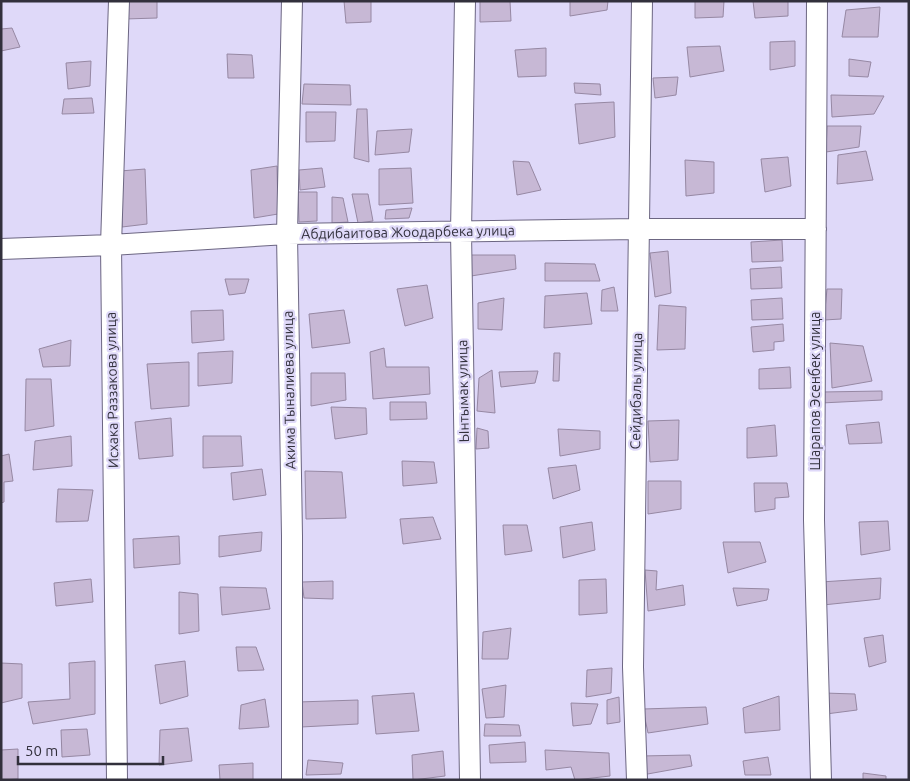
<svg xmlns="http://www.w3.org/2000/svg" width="910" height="781" font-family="Ubuntu,sans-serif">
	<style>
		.building { fill: #c7b8d5; stroke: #9688a3 }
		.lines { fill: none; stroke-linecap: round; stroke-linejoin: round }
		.minor-casing { stroke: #6c6682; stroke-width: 22 }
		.minor { stroke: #fff; stroke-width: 20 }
		.labels { text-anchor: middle; stroke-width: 4.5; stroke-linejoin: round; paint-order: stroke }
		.street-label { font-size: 14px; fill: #32303c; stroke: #dfd9f9 }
	</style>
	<rect width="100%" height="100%" fill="#dfd9f9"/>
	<path class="building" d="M125,1H157V18L125,19Z
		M344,1H371V22L346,23Z
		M480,1H510L511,21L480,22Z
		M570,1H608L607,10L570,16Z
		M695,1H724L723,17L695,18Z
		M753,1H788V16L755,18Z
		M880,7L878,37H842L846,10Z
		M12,28L20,47L1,51V29Z
		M795,41V66L770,70V42Z
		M720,46L724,71L690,77L687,47Z
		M546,48V76L518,77L515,50Z
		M227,54L252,55L254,78H228Z
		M849,59L871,62L868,77L849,76Z
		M91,61L90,86L68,89L66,63Z
		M678,77L676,95L655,98L653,78Z
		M574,83L600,84L601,95L575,93Z
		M304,84L350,85L351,105L302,104Z
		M831,95L884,96L874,114L832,117Z
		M92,98L94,113L62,114L64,99Z
		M614,102L615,137L579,144L575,104Z
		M357,109H367L369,162L354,158Z
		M306,112H336L335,141L306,142Z
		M827,126H861L859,147L826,152Z
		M412,129L409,152L375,155L377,131Z
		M866,151L873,180L837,184L838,155Z
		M788,157L791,186L765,192L761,159Z
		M685,160L714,162V193L686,196Z
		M513,161L529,162L541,190L517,195Z
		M277,166L278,214L254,218L251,170Z
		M322,168L325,187L300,190L299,170Z
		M411,168L413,203L379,205V169Z
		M145,169L147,224L122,227L120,171Z
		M298,192H317V221L299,222Z
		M352,194H368L373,221L358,223Z
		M332,197L343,198L348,222L332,223Z
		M412,208L409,218L385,219L386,210Z
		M782,240L783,261L752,262L751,242Z
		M668,251L671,293L655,297L650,253Z
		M471,255H515L516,269L471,276Z
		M545,263L595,264L600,281H545Z
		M781,267L782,288L751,289L750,269Z
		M225,279H249L245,293L229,295Z
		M427,285L433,318L405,326L397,289Z
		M614,287L618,311H601L602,290Z
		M827,289H842L841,319L824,320Z
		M587,293L592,324L544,328L545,296Z
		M504,298L502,330L478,329V303Z
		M782,298L783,319L752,320L751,300Z
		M659,305L686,307L685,349L657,350Z
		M223,310L224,340L192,343L191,311Z
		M344,310L350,343L312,348L309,314Z
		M783,324L784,341L774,342V350L753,352L751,327Z
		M71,340L70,366L43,367L39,349Z
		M830,343L863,346L872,381L832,388Z
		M384,348L386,367H429L430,394L373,399L370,352Z
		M233,351L232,383L198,386V353Z
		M554,353H560L559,381H553Z
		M189,362V406L151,409L147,364Z
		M790,367L791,388L759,389V369Z
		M492,370L495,413L477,411L479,378Z
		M538,371L535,383L501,387L499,372Z
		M311,373H345L346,400L311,406Z
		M26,379H51L54,426L25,431Z
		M882,391V400L821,403L822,392Z
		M390,402H426L427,419L390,420Z
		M331,407L366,408L367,434L335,439Z
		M171,418L173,456L139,459L135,422Z
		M679,420L678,460L650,462L648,421Z
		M879,422L882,443L849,444L846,425Z
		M775,425L777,456L747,458V428Z
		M477,428L488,431L489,448L476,449Z
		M558,429L600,431V449L560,456Z
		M71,436L72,466L33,470L35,441Z
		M203,436H241L243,466L203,468Z
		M9,454L13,481L4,482V502L1,503V456Z
		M402,461L434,462L437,483L403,486Z
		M576,465L580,490L553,499L548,468Z
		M262,469L266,495L233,500L231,473Z
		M305,471L342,472L346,518L306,519Z
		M648,481H681V509L648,514Z
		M754,483H787L789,497L775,498V509L755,512Z
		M58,489L93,490L88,521L56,522Z
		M433,517L441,539L403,544L400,519Z
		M888,521L890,550L861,555L859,522Z
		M592,522L595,550L563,558L560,527Z
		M503,525H527L532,551L505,555Z
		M262,532L261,551L219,557V536Z
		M179,536L180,564L134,568L133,539Z
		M723,542H760L766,562L728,573Z
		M645,570L657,571L656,590L683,585L685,605L648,611Z
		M881,578L880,599L823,605L821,582Z
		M91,579L93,602L56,606L54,583Z
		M606,579L607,613L579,615V580Z
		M333,581V599L304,598L302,582Z
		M220,587L266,588L270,609L222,615Z
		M733,588L769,589L767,600L737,606Z
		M179,592L198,594L199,631L179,634Z
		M511,628L508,659H482L483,632Z
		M883,635L886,662L869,667L864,638Z
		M236,647H256L264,670L238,671Z
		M95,661V714L33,724L28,702L70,699L69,663Z
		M185,661L188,696L160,704L155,665Z
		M1,663L22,664V698L1,703Z
		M612,668L611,693L586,697L587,670Z
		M506,685L504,717L486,718L482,689Z
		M414,693L419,731L376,734L372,696Z
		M824,693L855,694L857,710L826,714Z
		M779,696L780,730L745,733L743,708Z
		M619,697L620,722L607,724V700Z
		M265,699L269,727L239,729L241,705Z
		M358,700V724L301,727L298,702Z
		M571,703L598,704L591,724L573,726Z
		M706,707L708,724L648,733L643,709Z
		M485,724L519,725L521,736H484Z
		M188,728L192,761L159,765L160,730Z
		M87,729L90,755L62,757L61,730Z
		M525,742L526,762L490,763L489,745Z
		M18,749V779L1,780V750Z
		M545,750L609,753L610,776L575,780L571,767L546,770Z
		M443,751L445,776L413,780L412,755Z
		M690,755L692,766L642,775L641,756Z
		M768,757L771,775H745L743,761Z
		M308,760L343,763L341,774L306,775Z
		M253,763V780H220L219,765Z
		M863,773L886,776V780H863Z"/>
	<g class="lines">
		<g class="minor-casing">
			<path id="minor" d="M292,1L287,234L292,536V780
				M465,1L461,232L470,780
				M817,1L814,520L821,780
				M1,249L111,245L287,234L638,229H816
				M117,780L111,245L119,1
				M637,780L633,667L642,1"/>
		</g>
		<use href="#minor" class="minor"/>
	</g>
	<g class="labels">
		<g class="street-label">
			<text transform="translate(408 232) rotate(-1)" y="5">Абдибаитова Жоодарбека улица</text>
			<text transform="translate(112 390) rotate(-91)" y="5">Исхака Раззакова улица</text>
			<text transform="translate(289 390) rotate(-91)" y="5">Акима Тыналиева улица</text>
			<text transform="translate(463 391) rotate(-91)" y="5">Ынтымак улица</text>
			<text transform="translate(636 391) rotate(-89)" y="5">Сейдибалы улица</text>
			<text transform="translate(815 391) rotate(-90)" y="5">Шарапов Эсенбек улица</text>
		</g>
	</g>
	<rect width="910" height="781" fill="none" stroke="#32303c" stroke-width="5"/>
	<path d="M18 756v8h145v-8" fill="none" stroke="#32303c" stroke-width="2.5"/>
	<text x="25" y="756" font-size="15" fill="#32303c" stroke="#dfd9f9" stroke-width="4" paint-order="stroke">50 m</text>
</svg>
